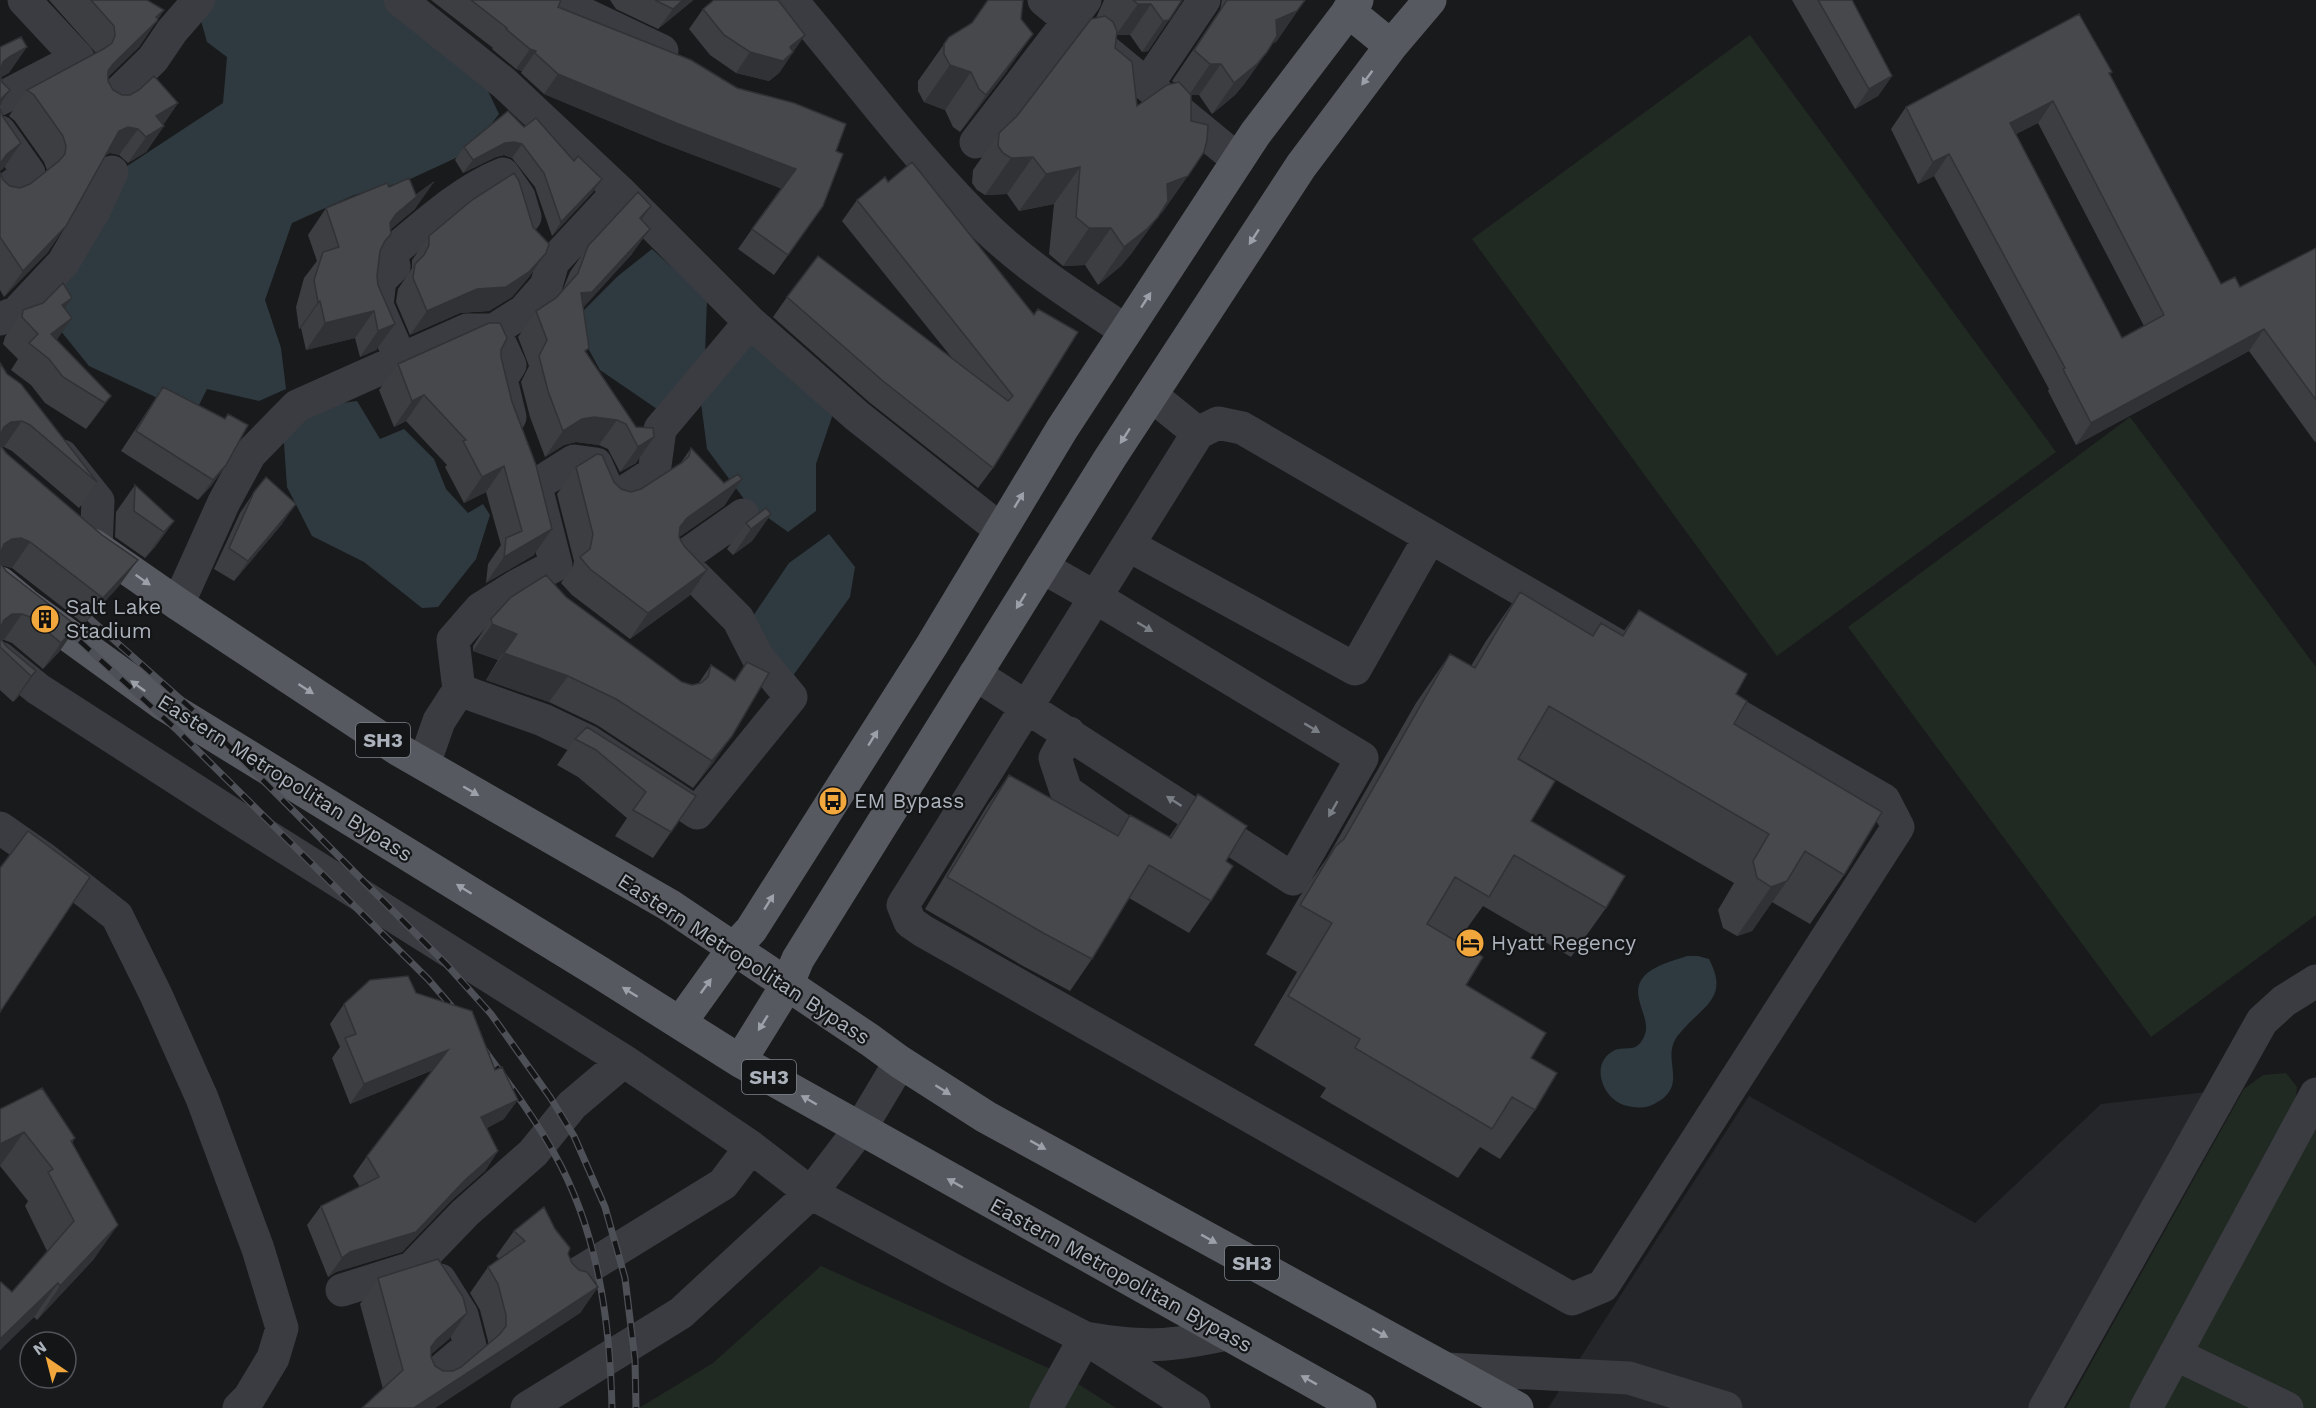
<svg xmlns="http://www.w3.org/2000/svg" width="2316" height="1408" font-family="'Work Sans',sans-serif">
	<style>
		.built { fill: #252629 }
		.green { fill: #212a22 }
		.water { fill: #2f3a40 }
		.lines { fill: none; stroke-linecap: round; stroke-linejoin: round }
		.minor { stroke: #3a3c41; stroke-width: 33 }
		.major { stroke: #565960; stroke-width: 33 }
		.rail-casing { stroke: #4d5056; stroke-width: 7 }
		.rail { stroke: #141517; stroke-width: 4.5; stroke-dasharray: 14; stroke-linecap: butt }
		.wall { fill: #3c3e41; fill-rule: evenodd }
		.shaded-wall { fill: #313235 }
		.building { fill: #46484c; stroke: #313235; stroke-width: 1.5; fill-rule: evenodd }
		.oneway { fill: #9ba0a9 }
		.oneway2 { fill: #797d84 }
		.labels { text-anchor: middle; stroke-width: 4.5; stroke-linejoin: round; paint-order: stroke }
		.shield { fill: #141517; stroke: #7e838a; stroke-width: 1.5 }
		.shield-label { font-size: 20px; font-weight: bold; fill: #acb2bb }
		.poi-label { font-size: 21px; fill: #acb2bb; stroke: #141517; text-anchor: start }
		.street-label { font-size: 21px; fill: #acb2bb; stroke: #141517 }
	</style>
	<rect width="100%" height="100%" fill="#191a1c"/>
	<path class="built" d="M2207,1092L2033,1408H1548L1749,1096L1975,1223L2101,1104Z"/>
	<path class="green" d="M1750,35L2056,452L1777,656L1472,239Z
		M2130,417L2316,667V915L2151,1037L1848,627Z
		M2286,1073L2297,1087L2295,1104L2274,1137L2129,1408H2066L2244,1089L2263,1075Z
		M2316,1125V1408H2160Z
		M821,1266L1064,1375L1116,1408H639L713,1363Z"/>
	<path class="water" d="M207,0H386L480,74L499,114L471,151L406,181L354,195L292,223L265,300L281,348L286,389L259,401L207,389L194,415L89,366L60,330L46,300L118,172L223,103L227,57L207,42L198,10Z
		M652,249L707,299L705,355L657,409L600,370L573,321L618,276Z
		M751,341L834,411L816,464V511L788,532L747,503L707,449L701,403Z
		M357,401L380,439L404,429L434,459L446,489L468,513L483,504L490,515L476,559L438,607L422,608L364,562L312,536L287,487L283,429L326,405Z
		M829,534L855,567L850,597L792,677L767,662L751,619L789,563Z
		M1687,956H1698L1709,959C1726,992 1712,1001 1688,1024C1683,1030 1677,1035 1674,1042C1664,1064 1689,1088 1652,1105C1643,1109 1631,1108 1621,1104C1601,1095 1590,1062 1615,1050C1622,1047 1631,1050 1637,1046C1642,1042 1645,1036 1646,1030C1647,1020 1641,1009 1639,999C1632,970 1667,963 1687,956Z"/>
	<g class="lines">
		<path class="minor" d="M400,0L504,83L619,191L750,322L857,416L1001,530
			M555,0L662,51
			M791,0C856,76 918,162 990,231C1031,270 1080,300 1126,331
			M1044,0L1238,160
			M1147,85L1204,0
			M0,99L78,58L24,0
			M108,103L153,59L172,31L199,0
			M0,132L29,173L0,195
			M976,142L1085,0
			M0,319L17,312L63,263L94,211L112,172
			M494,330L510,365L501,379L510,417
			M401,360L377,305L380,280L394,266L390,254C425,225 461,191 503,174L519,197L525,217
			M1198,433L903,905L910,922L923,931L1572,1299L1603,1286L1898,827L1884,800L1699,693
			M62,456L98,501L96,547
			M536,485L574,461L596,464L612,500L654,473L660,429L750,322
			M1430,537L1634,655
			M1128,545L1355,669L1430,537L1242,428L1218,423L1198,433L1151,395
			M178,604L224,502L250,454L297,406L467,330H494L524,311L546,286L553,262L619,191
			M0,658L38,689L238,818L624,1061L751,1147L811,1193L955,1271L1085,1338L1194,1408
			M975,674L1293,879L1362,758L1095,597L1042,567
			M459,690L543,720L589,742L697,813L791,697L757,656L738,619L679,560L743,515
			M1069,733L1055,758L1066,791L1134,839
			M424,764L439,721L459,690L453,640L480,609L518,585L556,565L537,491
			M0,828L43,858L117,916L156,995L202,1098L258,1249L282,1328L273,1358L249,1398L239,1408
			M569,1279L723,1184L751,1147
			M342,1290L412,1268L465,1213L533,1153L572,1105L624,1061
			M2175,1354L2287,1408
			M1446,1369L1629,1378L1726,1408
			M431,1379L470,1346L462,1315L440,1280
			M527,1408L681,1313L811,1193L860,1129L900,1062
			M1046,1408L1085,1338C1142,1348 1170,1347 1227,1334
			M2045,1408L2262,1021L2284,1001L2316,981
			M2146,1408L2316,1094"/>
		<path class="major" d="M1348,11L1391,46
			M93,545L178,604L399,750L669,905L870,1040L900,1062L986,1117L1517,1408
			M0,583L25,604L163,704L599,972L740,1061L1360,1408
			M680,1023L733,949L751,930L932,645L1062,429L1255,134L1357,0
			M740,1061L787,985L798,959L1110,458L1301,166L1391,46L1430,0"/>
		<g class="rail-casing">
			<path id="rail" d="M78,608L195,712L446,964L491,1014L550,1097L574,1136L605,1207L625,1278L635,1360L636,1408
				M59,622L178,731L428,979L459,1015
				M480,1044C506,1080 533,1115 554,1153C598,1231 610,1321 612,1408"/>
		</g>
		<use href="#rail" class="rail"/>
	</g>
	<path class="wall" d="M49,0H147L164,10L139,47L108,77V81L113,90L122,95L178,103L163,125L164,126L146,152L128,163L119,155L110,153L106,155L48,252L4,297L0,290V172L3,180L10,186L20,188L30,184L47,170L44,162L15,121L9,116L27,90L96,53Z
		M431,0H561L558,7L836,151L823,206L774,275L738,249L781,188L662,143L544,94L521,73L522,71L516,69L492,49L493,48Z
		M610,0H693L691,2L658,29L616,9Z
		M1104,0H1182L1148,51L1142,52L1130,35H1117L1115,48L1137,106L1175,83L1172,81L1220,10L1222,0H1305L1276,42L1273,43L1245,83L1235,95L1212,114L1199,95H1191L1162,213L1159,214L1131,254L1121,266L1098,285L1085,265L1063,266L1049,254L1054,204L1019,211L1007,194L985,195L977,190L972,183L973,170L999,133L1017,116L1096,18Z
		M1792,0H1852L1892,76L1878,96L1855,109Z
		M703,9L793,52L779,73L769,81L736,73L710,55L689,29Z
		M949,37L1007,71L960,132L953,127L945,110L924,102L918,91V81Z
		M2112,72L2110,74L2221,284L2240,287L2316,248V441L2315,442L2249,351L2076,445L2048,391L2049,389L1934,176L1918,184L1891,129L1906,107ZM2038,123L2144,326L2122,338L2016,134Z
		M508,111L593,192L552,236L535,187L512,158L504,155L496,157L463,173L455,160L464,147Z
		M888,182L1034,315L1038,309L993,468L978,488L869,402L773,317L787,297L952,358L842,221L857,200Z
		M389,187L415,209L391,229L380,251L377,276L378,285L395,324L376,350L360,357L355,338L306,350L301,328L299,329L296,307L304,278L317,261L308,235L326,208Z
		M641,220L632,254L583,307L586,353L636,427L653,428L636,463L620,472L608,449L599,445L576,442L564,445L545,457L530,417L521,382L529,366L518,337L536,311L556,298L563,289L570,272L588,246Z
		M533,227L546,253L529,277L512,297L489,311L460,313L410,335L396,302L398,289L412,268V260L429,236Z
		M65,308L57,340L111,396L86,429L45,403L31,385L11,370L18,359L3,344L5,337L23,310Z
		M501,350V357L534,555L486,583L488,564L501,545L486,492L464,503L445,467L447,465L406,421L394,427L379,390L398,364Z
		M0,363L7,374L97,482L79,508L12,451L4,447H2L119,586L84,624L12,568L1,565L6,571L77,626L59,652L43,669L12,643L4,640H2L6,646L36,671L18,697L13,702L0,690Z
		M163,387L226,465L211,486L198,500L121,451Z
		M691,448L724,483L742,479L724,506L679,537L684,546L707,570L689,596L630,639L572,595L561,583L573,566L574,561L557,494L576,467L614,482L621,489L631,492L641,489L680,464Z
		M135,485L174,521L155,547L145,558L115,537L116,512Z
		M254,492L282,524L234,581L214,569L240,513Z
		M771,514L752,541L733,555L727,549L746,523Z
		M1520,592L1592,635L1601,623L1621,635L1639,610L1736,694L1734,724L1844,875L1810,924L1772,902L1752,931L1737,936L1723,928L1718,910L1734,883L1518,758V759L1531,821L1606,908L1571,957L1483,906L1457,942L1466,985L1531,1058L1535,1110L1500,1159L1480,1147L1458,1178L1320,1097L1326,1088L1254,1045L1297,972L1266,954L1300,896L1327,858L1416,703L1450,654L1471,666L1486,641Z
		M566,597L682,682L692,685L698,684L711,665L734,681L747,662L714,762L693,788L597,725L549,702L486,680L498,660L473,651V646L491,619Z
		M575,739L696,796L653,858L615,836L627,818L578,777L557,765Z
		M1009,775L1116,835L1130,815L1169,837L1198,794L1226,861L1211,901L1189,933L1129,898L1092,959L1070,991L1023,966L925,909L987,806Z
		M416,993L504,1119L487,1128L498,1151L485,1171L452,1200L402,1252L336,1272L328,1277L307,1225L321,1206L360,1187L353,1176L367,1156L433,1070L350,1104L332,1058L340,1047L330,1024L344,1004Z
		M0,1109L75,1138L72,1143L94,1259L37,1320L34,1317L0,1350V1283L12,1292L47,1251L25,1206L28,1201L0,1166Z
		M514,1231L568,1254L572,1263L598,1287L580,1313L435,1408H362L383,1389L360,1304L378,1278L467,1313L449,1339L431,1354V1357L435,1366L443,1371H453L461,1367L488,1345V1341L480,1310L470,1293L488,1267L499,1259L496,1256Z"/>
	<path class="shaded-wall" d="M683,0H693L691,2L658,29L673,9Z
		M1138,4H1151L1130,35H1116Z
		M164,10L139,47L95,90L113,64L156,17Z
		M1297,11L1276,42L1255,51L1276,20Z
		M1169,20L1148,51L1142,52L1163,21Z
		M1033,34L1007,71L960,132L986,95Z
		M805,35L779,73L769,81L736,73L750,52L790,47Z
		M27,47L9,73L0,78V66L3,62L9,57Z
		M530,49L536,51L522,71L516,69Z
		M1267,52L1245,83L1235,95L1212,114L1234,83Z
		M1210,64H1221L1199,95H1189Z
		M950,65L971,72L945,110L924,102Z
		M558,74L796,169L782,189L662,143L544,94Z
		M1892,76L1878,96L1855,109L1869,89Z
		M10,90L0,104L2,98Z
		M2053,101L2038,123L1995,145L2010,123Z
		M178,103L161,128L164,126L146,152L128,163L146,137L156,116Z
		M128,127L138,129L119,155L110,153L101,157L119,131Z
		M514,142L522,144L512,158L504,155L496,157L463,173L473,160L505,143Z
		M21,143L3,169L0,171V163L7,154Z
		M1949,154L1934,176L1918,184L1933,162Z
		M1033,157L1007,194L985,195L1011,158Z
		M1080,167L1054,204L1019,211L1046,174Z
		M1188,176L1162,213L1141,221L1167,184Z
		M602,179L593,192L552,236L561,222Z
		M434,182L415,209L378,240L396,214Z
		M651,206L633,232L640,218Z
		M1158,217L1131,254L1121,266L1098,285L1124,247Z
		M66,226L48,252L4,297L23,271Z
		M1089,228H1111L1085,265L1063,266Z
		M650,229L632,254L574,318L581,293Z
		M546,253L529,277L512,297L489,311L460,313L410,335L427,311Z
		M72,298L53,324L62,305Z
		M320,301L301,328L299,329L318,302Z
		M374,311L355,338L306,350L325,323Z
		M72,318L54,344L51,334Z
		M395,324L376,350L360,357L378,331Z
		M2264,329L2249,351L2076,445L2091,423Z
		M424,395L406,421L394,427L412,401Z
		M111,396L92,422L86,429L105,403Z
		M594,417L617,420L599,445L576,442L564,445L545,457L563,431L582,419Z
		M22,421L4,447H0V433L4,427L11,422Z
		M654,437L636,463L620,472L638,447Z
		M226,465L211,486L198,500L213,480Z
		M504,466L486,492L464,503L482,477Z
		M742,479L724,506L668,545L687,518Z
		M296,504L282,524L234,581L248,561Z
		M771,514L752,541L733,555L751,529Z
		M174,521L155,547L145,558L164,532Z
		M552,529L534,555L486,583L504,557Z
		M21,538L30,542L12,568L3,565H0V551L4,544L12,539Z
		M138,560L119,586L84,624L103,598Z
		M707,570L689,596L630,639L648,613Z
		M12,614H22L4,640H0V626L4,620Z
		M492,624L517,634L498,660L473,651Z
		M77,626L59,652L43,669L61,643Z
		M504,653L568,676L549,702L486,680Z
		M36,671L18,697L13,702L31,676Z
		M732,736L714,762L693,788L712,761Z
		M1787,881L1752,931L1737,936L1771,887Z
		M448,1050L434,1069L350,1104L364,1084Z
		M518,1100L504,1119L467,1137L481,1117Z
		M24,1132L0,1166V1144Z
		M498,1151L485,1171L452,1200L402,1252L336,1272L328,1277L342,1258L465,1180Z
		M118,1225L94,1259L37,1320L60,1286Z
		M58,1283L34,1317L0,1350V1339Z
		M598,1287L580,1313L435,1408H414Z
		M467,1313L449,1339L419,1365L437,1339Z"/>
	<path class="building" d="M91,0H147L164,10L156,17L158,18L157,21L113,64L108,71V81L113,90L122,95H130L139,90L154,76L178,103L156,116L164,126L146,137L138,129L128,127L119,131L66,226L23,271L0,237V172L3,180L10,186L20,188L30,184L59,161L65,154L66,146L63,136L34,95L27,90L105,48L112,43L115,36L114,26Z
		M471,0H561L558,7L691,60L737,88L794,103L846,124L836,151L843,154L823,206L788,255L752,229L796,169L676,123L558,74L535,53L536,51L530,49L506,29L507,28Z
		M655,0H683L673,9Z
		M714,0H778L805,35L790,47L793,52L783,61L750,52L724,35L703,9Z
		M988,0H1023L1021,19L1033,34L986,95L979,89L971,72L950,65L944,54V44L949,37L972,23Z
		M1133,0H1182L1169,20L1163,21L1151,4H1138Z
		M1227,0H1305L1297,11L1276,20L1277,36L1267,52L1257,64L1234,83L1221,64H1210L1194,50Z
		M1818,0H1852L1892,76L1869,89Z
		M2079,14L2112,72L2109,73L2221,284L2235,277L2240,287L2316,248V400L2264,329L2091,423L2063,369L2065,368L1949,154L1933,162L1906,107ZM2053,101L2164,315L2122,338L2010,123Z
		M1105,16L1113,22L1117,31L1115,48L1132,62L1137,106L1167,85L1179,82L1191,95V121L1208,125L1207,140L1204,152L1188,176L1167,184L1168,201L1158,217L1147,229L1124,247L1111,228H1089L1076,217L1080,167L1046,174L1033,157L1011,158L1003,153L998,146L999,133L1017,116L1091,19Z
		M21,37L27,47L9,57L3,62L0,71V47Z
		M0,73L2,82L10,90L2,98L0,105Z
		M0,108L3,117L21,143L7,154L1,162L0,168Z
		M508,111L524,127L536,118L574,161L578,156L602,179L561,222L544,173L522,144L514,142L505,143L473,160L464,147Z
		M912,162L1034,315L1038,309L1078,332L993,468L883,381L787,297L818,256L1008,401L1013,396L857,200L885,177L888,182Z
		M514,173L519,181L533,227L549,244L546,253L529,272L506,287L477,289L427,311L413,278L415,264L424,255L429,245V236L472,200Z
		M409,178L416,195L434,182L396,214L390,223L391,234L385,241L380,251L377,276L378,285L395,324L378,331L374,311L325,323L320,301L318,302L314,280L323,252L339,247L326,208L387,183L389,187Z
		M638,192L651,206L640,218L650,229L592,292L581,293L589,348L585,351L636,427L653,428L654,437L638,447L626,424L617,420L594,417L582,419L563,431L548,391L539,356L547,340L536,311L556,298L578,273L588,246Z
		M63,283L72,298L62,305L72,318L51,334L111,396L105,403L63,377L49,359L29,343L38,334L22,317L23,310L43,303Z
		M489,323H500L507,338L501,350V357L512,402L536,465L552,529L504,557L506,538L522,531L504,466L482,477L463,441L466,440L424,395L412,401L398,364Z
		M0,363L7,374L21,384L97,482L30,425L22,421L11,422L4,427L0,436Z
		M163,387L225,419L228,414L248,425L226,465L213,480L136,431Z
		M0,438L1,446L6,453L102,535L138,560L103,598L30,542L21,538L12,539L4,544L0,554Z
		M691,448L724,483L738,474L742,479L687,518L680,527L679,537L684,546L707,570L648,613L590,569L580,557L590,549L593,534L576,467L597,454L602,455L614,482L621,489L631,492L641,489L683,462L689,456Z
		M266,477L296,504L248,561L229,548L254,492Z
		M135,485L174,521L164,532L134,511Z
		M766,508L771,514L751,529L746,523Z
		M0,556L1,564L6,571L77,626L61,643L30,617L22,614H12L4,620L0,628Z
		M546,575L566,597L682,682L692,685L701,683L708,677L711,665L735,681L747,662L769,673L732,736L712,761L616,699L568,676L504,653L517,634L492,624L491,619L511,597Z
		M1520,592L1593,636L1601,623L1623,636L1639,610L1747,674L1736,694L1747,701L1734,724L1882,812L1844,875L1805,851L1787,881L1771,887L1757,878L1753,861L1769,834L1549,706L1518,759L1555,781L1531,821L1625,876L1606,908L1514,855L1489,897L1455,877L1427,924L1483,957L1466,985L1546,1033L1531,1058L1557,1073L1535,1110L1512,1097L1492,1129L1355,1048L1360,1039L1288,996L1332,923L1300,905L1335,847L1344,839L1450,654L1475,668Z
		M0,629L1,639L6,646L36,671L31,676L0,647Z
		M587,727L696,796L671,832L633,810L646,792L596,750L575,739Z
		M1009,775L1118,836L1130,815L1171,838L1198,794L1247,826L1226,861L1233,866L1211,901L1149,865L1092,959L1045,934L947,877Z
		M28,831L90,877L0,1012V868Z
		M408,976L416,993L472,1011L495,1070L502,1067L518,1100L481,1117L498,1151L465,1180L416,1232L350,1252L342,1258L321,1206L379,1177L367,1156L448,1050L364,1084L345,1038L356,1034L344,1004L370,980Z
		M42,1088L75,1138L71,1141L118,1225L60,1286L58,1283L0,1339V1283L1,1282L12,1292L74,1221L48,1172L53,1169L24,1132L0,1144V1109Z
		M544,1207L555,1229L570,1248L568,1254L572,1263L579,1270L587,1272L598,1287L414,1408H362L403,1370L378,1278L438,1259L463,1297L467,1313L437,1339L431,1347V1357L435,1366L443,1371H453L461,1367L500,1334L506,1326V1315L498,1284L488,1267L525,1241L514,1231Z"/>
	<defs><path id="oneway-solid" d="M-6-.8H1V-3.2L6.5 0L1 3.2V.8H-6Z" transform="scale(1.5)"/></defs>
	<g class="oneway">
		<use href="#oneway-solid" transform="translate(1367 78) rotate(127)"/>
		<use href="#oneway-solid" transform="translate(1254 237) rotate(123)"/>
		<use href="#oneway-solid" transform="translate(1146 300) rotate(-57)"/>
		<use href="#oneway-solid" transform="translate(1125 436) rotate(123)"/>
		<use href="#oneway-solid" transform="translate(1019 500) rotate(-59)"/>
		<use href="#oneway-solid" transform="translate(143 580) rotate(35)"/>
		<use href="#oneway-solid" transform="translate(1021 601) rotate(122)"/>
		<use href="#oneway-solid" transform="translate(138 686) rotate(-144)"/>
		<use href="#oneway-solid" transform="translate(306 689) rotate(33)"/>
		<use href="#oneway-solid" transform="translate(873 738) rotate(-58)"/>
		<use href="#oneway-solid" transform="translate(471 791) rotate(30)"/>
		<use href="#oneway-solid" transform="translate(464 889) rotate(-148)"/>
		<use href="#oneway-solid" transform="translate(769 902) rotate(-58)"/>
		<use href="#oneway-solid" transform="translate(706 986) rotate(-54)"/>
		<use href="#oneway-solid" transform="translate(630 992) rotate(-148)"/>
		<use href="#oneway-solid" transform="translate(763 1023) rotate(122)"/>
		<use href="#oneway-solid" transform="translate(943 1090) rotate(32)"/>
		<use href="#oneway-solid" transform="translate(809 1100) rotate(-150)"/>
		<use href="#oneway-solid" transform="translate(1038 1145) rotate(29)"/>
		<use href="#oneway-solid" transform="translate(955 1183) rotate(-151)"/>
		<use href="#oneway-solid" transform="translate(1209 1239) rotate(29)"/>
		<use href="#oneway-solid" transform="translate(1380 1333) rotate(29)"/>
		<use href="#oneway-solid" transform="translate(1309 1380) rotate(-151)"/>
	</g>
	<g class="oneway2">
		<use href="#oneway-solid" transform="translate(1145 627) rotate(31)"/>
		<use href="#oneway-solid" transform="translate(1312 728) rotate(31)"/>
		<use href="#oneway-solid" transform="translate(1174 801) rotate(-147)"/>
		<use href="#oneway-solid" transform="translate(1333 809) rotate(120)"/>
	</g>
	<defs>
		<g id="building-disc" transform="scale(1.5)"><circle r="9.5" fill="#f1a73c" stroke="#141517"/><path d="M-4-6H4V6H1V3H-1V6H-4ZM-2.5-4.3h1.7v1.8h-1.7ZM.8-4.3h1.7v1.8H.8ZM-2.5-1h1.7V.8h-1.7ZM.8-1h1.7V.8H.8Z" fill="#111"/></g>
		<g id="bus-disc" transform="scale(1.5)"><circle r="9.5" fill="#f1a73c" stroke="#141517"/><path d="M-5-6H5V4H4V6H2V4H-2V6H-4V4H-5ZM-3.5-4V0h7V-4ZM-3.5 1.2v1.5H-2V1.2ZM2 1.2v1.5H3.5V1.2Z" fill="#111"/></g>
		<g id="hotel-disc" transform="scale(1.5)"><circle r="9.5" fill="#f1a73c" stroke="#141517"/><path d="M-6-4.5h1.5V1H6V5H4.5V3h-9V5H-6ZM-4 0a1.8 1.8 0 1 1 3.6 0ZM.5 0V-2.5h3Q6-2.5 6 0Z" fill="#111"/></g>
	</defs>
	<g fill-rule="evenodd">
		<use href="#building-disc" x="45" y="619"/>
		<use href="#bus-disc" x="833" y="801"/>
		<use href="#hotel-disc" x="1470" y="943"/>
	</g>
	<g class="labels">
		<g class="shield">
			<rect x="356" y="723" width="54" height="34" rx="4.5"/>
			<rect x="742" y="1060" width="54" height="34" rx="4.5"/>
			<rect x="1225" y="1246" width="54" height="34" rx="4.5"/>
		</g>
		<g class="shield-label">
			<text x="383" y="747">SH3</text>
			<text x="769" y="1084">SH3</text>
			<text x="1252" y="1270">SH3</text>
		</g>
		<g class="poi-label">
			<text x="66" y="614">Salt Lake<tspan x="66" dy="24">Stadium</tspan></text>
			<text x="854" y="808">EM Bypass</text>
			<text x="1491" y="950">Hyatt Regency</text>
		</g>
		<g class="street-label">
			<text transform="translate(285 778) rotate(32)" y="7">Eastern Metropolitan Bypass</text>
			<text transform="translate(744 959) rotate(33)" y="7">Eastern Metropolitan Bypass</text>
			<text transform="translate(1121 1275) rotate(29)" y="7">Eastern Metropolitan Bypass</text>
		</g>
	</g>
	<g transform="translate(48 1360) rotate(325)"><circle r="28" fill="#141517" stroke="#515459" stroke-width="1.5"/>
	<path d="M0-4.5L10 22L0 15L-10 22Z" fill="#f1a73c"/>
	<text y="-9" font-size="16" font-weight="bold" text-anchor="middle" fill="#acb2bb">N</text>
	</g>
</svg>
